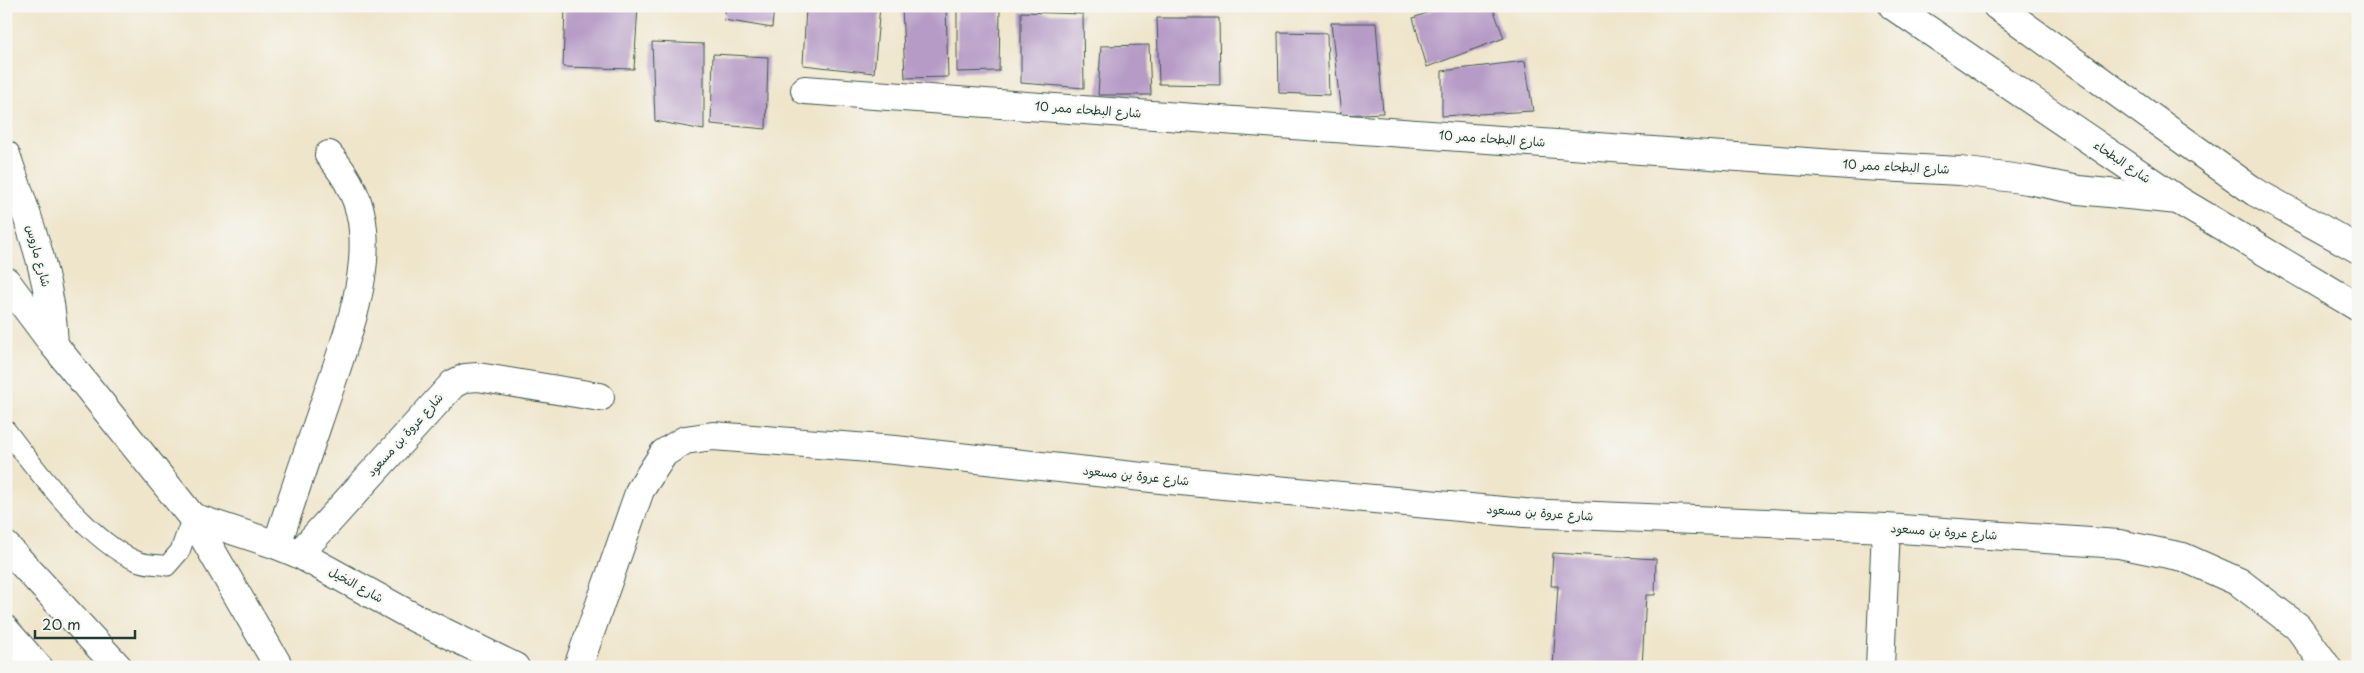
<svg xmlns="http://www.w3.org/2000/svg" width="2364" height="673" font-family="'Playpen Sans','Playpen Sans Arabic',sans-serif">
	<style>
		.building { fill: #b69bc6 }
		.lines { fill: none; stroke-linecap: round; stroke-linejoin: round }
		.service-casing { stroke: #3e564b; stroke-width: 21 }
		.minor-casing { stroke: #3e564b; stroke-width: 30 }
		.tertiary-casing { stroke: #3e564b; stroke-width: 30 }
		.primary-casing { stroke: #3e564b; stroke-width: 30 }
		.trunk-casing { stroke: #3e564b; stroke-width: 30 }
		.service { stroke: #fff; stroke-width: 19 }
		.minor { stroke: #fff; stroke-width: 28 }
		.tertiary { stroke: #fff; stroke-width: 28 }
		.primary { stroke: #fff; stroke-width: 28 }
		.trunk { stroke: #fff; stroke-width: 28 }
		.labels { text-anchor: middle; stroke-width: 4; stroke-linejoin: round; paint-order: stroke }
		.street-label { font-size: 12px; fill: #1f3d34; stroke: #f6f6f2 }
	</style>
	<rect width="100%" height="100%" fill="#f6f6f2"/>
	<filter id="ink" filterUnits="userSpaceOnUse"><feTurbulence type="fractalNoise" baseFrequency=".02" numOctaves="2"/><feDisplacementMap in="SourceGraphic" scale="10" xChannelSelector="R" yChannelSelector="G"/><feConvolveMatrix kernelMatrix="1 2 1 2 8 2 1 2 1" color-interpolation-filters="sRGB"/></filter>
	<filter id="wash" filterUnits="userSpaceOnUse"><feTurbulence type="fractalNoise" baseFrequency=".0096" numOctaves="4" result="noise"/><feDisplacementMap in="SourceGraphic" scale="20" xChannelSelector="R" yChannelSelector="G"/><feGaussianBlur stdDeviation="1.12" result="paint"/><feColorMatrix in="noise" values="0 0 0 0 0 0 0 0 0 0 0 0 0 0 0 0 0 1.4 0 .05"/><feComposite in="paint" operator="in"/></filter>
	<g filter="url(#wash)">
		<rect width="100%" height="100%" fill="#efe5cb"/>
		<g id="blocks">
			<path class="building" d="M565,6H638L634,69L563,67Z
				M726,6H774L772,28L724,20Z
				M806,6H880L874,73L803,65Z
				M902,6H946L948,77L905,78Z
				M1445,6H1492L1504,38L1427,67L1413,18Z
				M957,8L1000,10L999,71L957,72Z
				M1021,12L1083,14L1084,88L1021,83Z
				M1157,18H1219L1220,85L1159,84Z
				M1331,23H1376L1383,113L1341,115Z
				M1278,32L1327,33L1329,95L1279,93Z
				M652,42L704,44V130L655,121Z
				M1149,45L1151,95H1098L1101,46Z
				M713,54L768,57L766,129L711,124Z
				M1525,61L1533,111L1442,116V71Z
				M1553,553L1656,559L1655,595H1646L1642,667H1553L1558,586H1551Z"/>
		</g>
	</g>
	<g filter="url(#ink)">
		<use href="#blocks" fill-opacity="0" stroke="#3e564b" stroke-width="1"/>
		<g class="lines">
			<g class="service-casing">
				<path id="service" d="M6,430C36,470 91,543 137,561C145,565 158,564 167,566L180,551L192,517
					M6,624L44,667
					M6,650L21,667"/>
			</g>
			<g class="minor-casing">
				<path id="minor" d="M805,90L1863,166L1960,171L2028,180L2079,190L2178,200
					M6,155C27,217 52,278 54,345
					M277,545C293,495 310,446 327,396C344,345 368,285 363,230C361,201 347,176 329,155
					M299,554L453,384L465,378L478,377L600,397
					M578,667L640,490L664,453L685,440L713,436L895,450L1170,480L1524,513L1886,528L2119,544L2183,557L2239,582L2298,627L2327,667
					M1880,667L1886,528"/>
			</g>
			<g class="tertiary-casing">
				<path id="tertiary" d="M1893,6L2178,200L2358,307
					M1997,6L2255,192L2358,249
					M192,517L277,545L299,554L417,619L515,667"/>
			</g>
			<g class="primary-casing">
				<path id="primary" d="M6,281L54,345L192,517L279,667"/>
			</g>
			<g class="trunk-casing">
				<path id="trunk" d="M6,546L118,667"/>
			</g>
			<use href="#service" class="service"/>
			<use href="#minor" class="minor"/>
			<use href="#tertiary" class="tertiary"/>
			<use href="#primary" class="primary"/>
			<use href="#trunk" class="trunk"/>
		</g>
	</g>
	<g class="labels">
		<g class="street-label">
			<text transform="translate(1088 110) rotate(4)" y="4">شارع البطحاء ممر 10</text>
			<text transform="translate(1492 139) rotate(4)" y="4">شارع البطحاء ممر 10</text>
			<text transform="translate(2122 162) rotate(34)" y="4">شارع البطحاء</text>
			<text transform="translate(1896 167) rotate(3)" y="4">شارع البطحاء ممر 10</text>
			<text transform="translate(38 256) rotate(75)" y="4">شارع ماروس</text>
			<text transform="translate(405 435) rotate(-48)" y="4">شارع عروة بن مسعود</text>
			<text transform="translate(1136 476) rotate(6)" y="4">شارع عروة بن مسعود</text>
			<text transform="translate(1540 513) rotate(4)" y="4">شارع عروة بن مسعود</text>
			<text transform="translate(1944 532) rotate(4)" y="4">شارع عروة بن مسعود</text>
			<text transform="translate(356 585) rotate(29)" y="4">شارع النخيل</text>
		</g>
	</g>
	<rect width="2364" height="673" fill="none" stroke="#f6f6f2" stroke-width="25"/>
	<path d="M35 630v8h100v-8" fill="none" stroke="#1f3d34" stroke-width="2.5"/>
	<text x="42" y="630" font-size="15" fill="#1f3d34" stroke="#f6f6f2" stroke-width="4" paint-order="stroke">20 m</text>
</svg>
